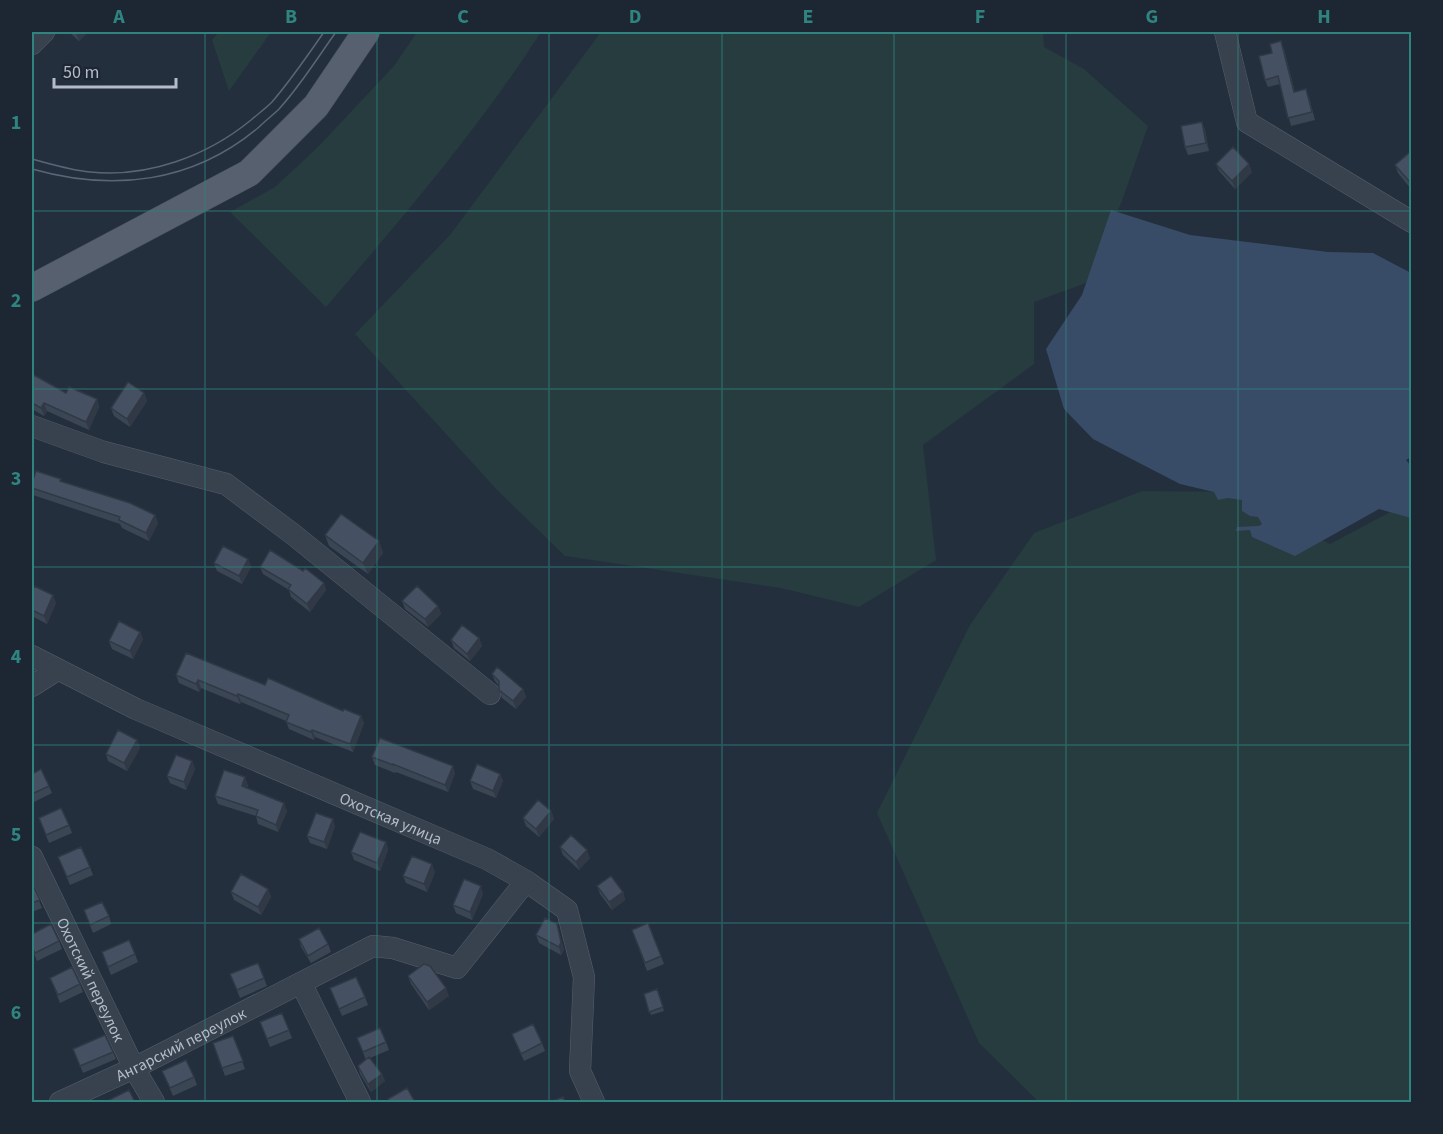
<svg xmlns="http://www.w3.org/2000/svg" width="1443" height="1134" font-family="'Source Sans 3',sans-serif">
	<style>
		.green { fill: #263c3f }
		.water { fill: #394c67 }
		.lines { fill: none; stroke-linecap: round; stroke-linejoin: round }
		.minor-casing { stroke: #565f6c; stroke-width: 22 }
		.major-casing { stroke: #414a57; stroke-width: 28 }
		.minor { stroke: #38414e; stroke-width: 21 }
		.major { stroke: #56606e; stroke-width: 27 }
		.tram { stroke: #5a6575; stroke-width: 1.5 }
		.wall { fill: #3b4654 }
		.shaded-wall { fill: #303945 }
		.building { fill: #455162; stroke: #303945; stroke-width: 1.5 }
		.grid { fill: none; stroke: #308480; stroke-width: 1.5; stroke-opacity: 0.55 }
		.labels { text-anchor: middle; stroke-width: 5; stroke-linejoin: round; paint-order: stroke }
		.street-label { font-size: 16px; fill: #b4bcc9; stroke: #1d2633 }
		.neatline { fill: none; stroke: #308480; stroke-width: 2 }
		.grid-label { font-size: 20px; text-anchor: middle; font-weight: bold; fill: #308480 }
	</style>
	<rect width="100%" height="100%" fill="#242f3e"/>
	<path class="green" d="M219,32H271L229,91L212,40Z
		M417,32H541C478,130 402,218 326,307L230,212L275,187L318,147L394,66Z
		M601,32H1043L1044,47L1084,69L1148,126L1122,201L1086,283L1034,302V364L923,445L936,560L859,607L781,588L565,556L498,491L355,334L450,235Z
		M1142,491L1229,492L1330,544L1411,501V1102H1039L979,1043L877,813L970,625L1034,533Z"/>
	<path class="water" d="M1111,210L1190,235L1328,252L1373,253L1411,273L1412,456L1406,460L1411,466V518L1379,509L1295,556L1252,537L1250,530L1236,531L1237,527L1259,526L1262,524L1258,517L1250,516L1242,511V500L1228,498L1218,500L1214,492L1180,484L1093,439L1064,409L1046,349L1082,295Z"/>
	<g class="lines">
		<g class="minor-casing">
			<g id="minor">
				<path d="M1225,32L1247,122L1412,222"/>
				<path d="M32,44L44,32"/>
				<path d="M32,426L104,452L226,484L294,535L490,694"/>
				<path id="s1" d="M32,656L136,709L487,859L526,881L567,910L584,977L580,1071L594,1102"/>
				<path d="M32,686L57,670"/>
				<path id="s2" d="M32,857L134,1068L154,1102"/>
				<path d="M301,983L360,1102"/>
				<path id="s3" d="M60,1102L134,1068L373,946L393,948L457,968L526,881"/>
			</g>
		</g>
		<g class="major-casing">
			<path id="major" d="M32,288L249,173L316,106L366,32"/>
		</g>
		<use href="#minor" class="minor"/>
		<use href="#major" class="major"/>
		<path class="tram" d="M32,159C51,164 70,170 90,172C148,178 207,156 251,120C258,114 266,108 272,102C291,80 308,55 324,32
			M32,169C113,192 193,183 259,127C265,121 273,115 279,109C301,85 318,57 336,32"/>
	</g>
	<path class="wall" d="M69,32H88L79,41Z
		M1284,49L1295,92L1309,97L1315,120L1291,126L1280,84L1268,87L1265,80L1272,53Z
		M1202,122L1205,130L1209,151L1188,155L1185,147Z
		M1410,152L1411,189L1398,173L1395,165Z
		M1216,164L1252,172L1235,189L1219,171Z
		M32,374L66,393L97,399L99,407L89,430L47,411L44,416L32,409Z
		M144,393L147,401L130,427L114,416L111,408Z
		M62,482L155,515L158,523L149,541L122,528L120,524L33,495L32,491V483Z
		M325,535L379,541L383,553L368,574L329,546Z
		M248,559L251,567L242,584L217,571L214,563Z
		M260,567L324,583L326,590L310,612L291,597L289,590L263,574Z
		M32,592L56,603L47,624L32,616Z
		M402,601L438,606L441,614L428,627L405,609Z
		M140,632L143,639L133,659L112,649L109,641Z
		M479,638L482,646L470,661L454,648L451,640Z
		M492,674L523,689L526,697L516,709L502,698L499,690V686L495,681Z
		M176,675L265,685L343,711L361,716L364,723L353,752L315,737L314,740L289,729L286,721L241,702L240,704L201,688L199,692L179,683Z
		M137,740L140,748L127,771L108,761L106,754Z
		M372,757L455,773L448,792L396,772L395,773L375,765Z
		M192,761L195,769L186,790L170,783L167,776Z
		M32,774L49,786L52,793L32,803Z
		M500,774L503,781L496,798L473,789L470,781Z
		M248,785L247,788L287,811L278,832L258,824L256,816L218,804L215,796Z
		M551,811L554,819L539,837L526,826L523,818Z
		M39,818L69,825L72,833L49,843Z
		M335,826L327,849L310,843L307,836Z
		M386,842L388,850L380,871L354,860L351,852Z
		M560,847L590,858L579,870L563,855Z
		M58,857L90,867L93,875L70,885Z
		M435,872L427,892L406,883L403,876Z
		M32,883L42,908L32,912Z
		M597,886L623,892L625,900L612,910L600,894Z
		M268,889L271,897L261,915L234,900L231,892Z
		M483,894L472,920L456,913L453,905Z
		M84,910L109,916L111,924L93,933Z
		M648,923L664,964L647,971L632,930Z
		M557,924L564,950L561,955L539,943L536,935Z
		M32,934L59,941L62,949L37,961L32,949Z
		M299,939L328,944L331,952L311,963L301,947Z
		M102,952L135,954L138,962L111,975Z
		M258,963L267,986L240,998L230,974Z
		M408,976L449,996L429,1010L411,984Z
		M50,978L80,984L83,992L60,1003Z
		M330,988L365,997L368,1005L342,1016Z
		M657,989L664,1011L651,1015L644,994Z
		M282,1013L292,1038L270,1047L260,1022Z
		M512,1034L542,1043L545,1051L524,1061Z
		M233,1036L245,1069L225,1076L213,1043Z
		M357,1038L386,1042L389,1050L370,1058L382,1074L385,1081L371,1092L360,1074L358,1066L366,1060Z
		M73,1049L113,1052L116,1059L83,1073Z
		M162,1071L194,1077L197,1085L173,1096Z"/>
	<path class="shaded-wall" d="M78,32H88L79,41L76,33Z
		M1281,41L1284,49L1297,100L1294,92Z
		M1202,122L1205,130L1209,151L1206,143Z
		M1249,164L1252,172L1235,189L1232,181Z
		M1412,178V189L1409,181Z
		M144,393L147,401L130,427L127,419Z
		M97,399L99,407L89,430L86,422Z
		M44,403L47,411L44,416L41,408Z
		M155,515L158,523L149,541L146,533Z
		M379,541L383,553L368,574L363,563Z
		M248,559L251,567L242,584L239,576Z
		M324,583L326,590L310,612L307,604Z
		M53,595L56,603L47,624L44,616Z
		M438,606L441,614L428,627L425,619Z
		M140,632L143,639L133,659L130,651Z
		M479,638L482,646L470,661L467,654Z
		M198,680L201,688L199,692L196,684Z
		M523,689L526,697L516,709L513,701Z
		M238,694L241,702L240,704L237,696Z
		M361,716L364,723L353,752L350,744Z
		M312,730L315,737L314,740L311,732Z
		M137,740L140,748L127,771L124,763Z
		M192,761L195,769L186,790L184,782Z
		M453,766L455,773L448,792L445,785Z
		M500,774L503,781L496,798L493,791Z
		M245,777L248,785L245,794L242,786Z
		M284,803L287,811L278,832L276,825Z
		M551,811L554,819L539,837L536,829Z
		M333,819L335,826L327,849L324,842Z
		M386,842L388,850L380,871L377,863Z
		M587,850L590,858L579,870L576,862Z
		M432,864L435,872L427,892L424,884Z
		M481,886L483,894L472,920L470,912Z
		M268,889L271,897L261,915L258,907Z
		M623,892L625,900L612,910L609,902Z
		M557,924L564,950L561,955L559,947Z
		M446,988L449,996L429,1010L427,1002Z
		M382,1074L385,1081L371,1092L368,1084Z"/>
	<path class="building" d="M1281,41L1294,92L1306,89L1312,112L1288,118L1278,76L1265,80L1259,56L1272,53L1270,44Z
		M1202,122L1206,143L1185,147L1181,126Z
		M1233,147L1249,164L1232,181L1216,164Z
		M1410,152L1412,153V178L1409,181L1395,165Z
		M32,374L66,393L69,387L97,399L86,422L44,403L41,408L32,403Z
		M128,382L144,393L127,419L111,408Z
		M36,471L61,479L60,481L130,503L155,515L146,533L119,520L120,517L32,488V483Z
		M341,514L379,541L363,563L325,535Z
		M223,546L248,559L239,576L214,563Z
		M270,550L303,571L305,568L324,583L307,604L288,589L291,585L260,567Z
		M34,586L53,595L44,616L32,610V592Z
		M417,586L438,606L425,619L402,601Z
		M119,621L140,632L130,651L109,641Z
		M462,625L479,638L467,654L451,640Z
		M186,653L265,685L268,678L343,711L344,709L361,716L350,744L312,730L311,732L286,722L289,715L238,694L237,696L198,680L196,684L176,675Z
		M497,667L523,689L513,701L499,690V681L492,674Z
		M118,730L137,740L124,763L106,754Z
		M380,738L453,766L445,785L393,764V765L372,757Z
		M176,755L192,761L184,782L167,776Z
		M477,764L500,774L493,791L470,781Z
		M41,769L49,786L32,794V774Z
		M224,770L245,777L242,786L284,803L276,825L256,816L258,810L215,796Z
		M538,800L551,811L536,829L523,818Z
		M61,808L69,825L46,835L39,818Z
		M316,813L333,819L324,842L307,836Z
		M360,832L386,842L377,863L351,852Z
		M571,835L587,850L576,862L560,847Z
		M81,847L90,867L67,877L58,857Z
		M412,856L432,864L424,884L403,876Z
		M241,874L268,889L258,907L231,892Z
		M611,876L623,892L609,902L597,886Z
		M464,879L481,886L470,912L453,905Z
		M32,883L40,900L32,903Z
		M102,902L109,916L90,925L84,910Z
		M545,918L557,924L561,942L559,947L536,935Z
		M648,923L661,956L645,963L632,930Z
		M51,924L59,941L35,953L32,947V934Z
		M319,928L328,944L308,956L299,939Z
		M129,940L135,954L108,967L102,952Z
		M258,963L264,978L237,990L230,974Z
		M424,964L430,966L446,988L427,1002L408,976Z
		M72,967L80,984L58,995L50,978Z
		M356,977L365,997L339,1009L330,988Z
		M657,989L663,1007L649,1012L644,994Z
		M282,1013L289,1030L267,1039L260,1022Z
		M533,1024L542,1043L521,1054L512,1034Z
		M380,1028L386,1042L363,1052L357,1038Z
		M105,1035L113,1052L80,1066L73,1049Z
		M233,1036L243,1061L222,1068L213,1043Z
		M369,1057L382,1074L368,1084L358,1066Z
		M186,1060L194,1077L170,1088L162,1071Z
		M407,1088L415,1102H390L388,1099Z
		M129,1090L135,1102H105Z
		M563,1097L565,1102H550Z"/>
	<path class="grid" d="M205,32V1102M377,32V1102M549,32V1102M722,32V1102M894,32V1102M1066,32V1102M1238,32V1102M32,211H1412M32,389H1412M32,567H1412M32,745H1412M32,923H1412"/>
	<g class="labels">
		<g class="street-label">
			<text dy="6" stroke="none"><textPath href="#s1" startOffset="394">Охотская улица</textPath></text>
			<text dy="6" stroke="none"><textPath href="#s2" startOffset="136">Охотский переулок</textPath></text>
			<text dy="6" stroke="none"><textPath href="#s3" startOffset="134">Ангарский переулок</textPath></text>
		</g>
	</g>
	<rect width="1443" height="1134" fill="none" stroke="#1d2633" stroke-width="66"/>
	<path d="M54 78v9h122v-9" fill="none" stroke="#b4bcc9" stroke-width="3"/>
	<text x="63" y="78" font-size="18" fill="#b4bcc9" stroke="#1d2633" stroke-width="4.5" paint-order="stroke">50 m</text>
	<rect x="33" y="33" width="1377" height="1068" class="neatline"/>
	<g class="grid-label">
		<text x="119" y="23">A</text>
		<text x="291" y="23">B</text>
		<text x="463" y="23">C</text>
		<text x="635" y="23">D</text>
		<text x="808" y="23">E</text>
		<text x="980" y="23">F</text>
		<text x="1152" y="23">G</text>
		<text x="1324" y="23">H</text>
		<text x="16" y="129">1</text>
		<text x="16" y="307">2</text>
		<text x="16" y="485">3</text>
		<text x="16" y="663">4</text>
		<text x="16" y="841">5</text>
		<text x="16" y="1019">6</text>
	</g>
</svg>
